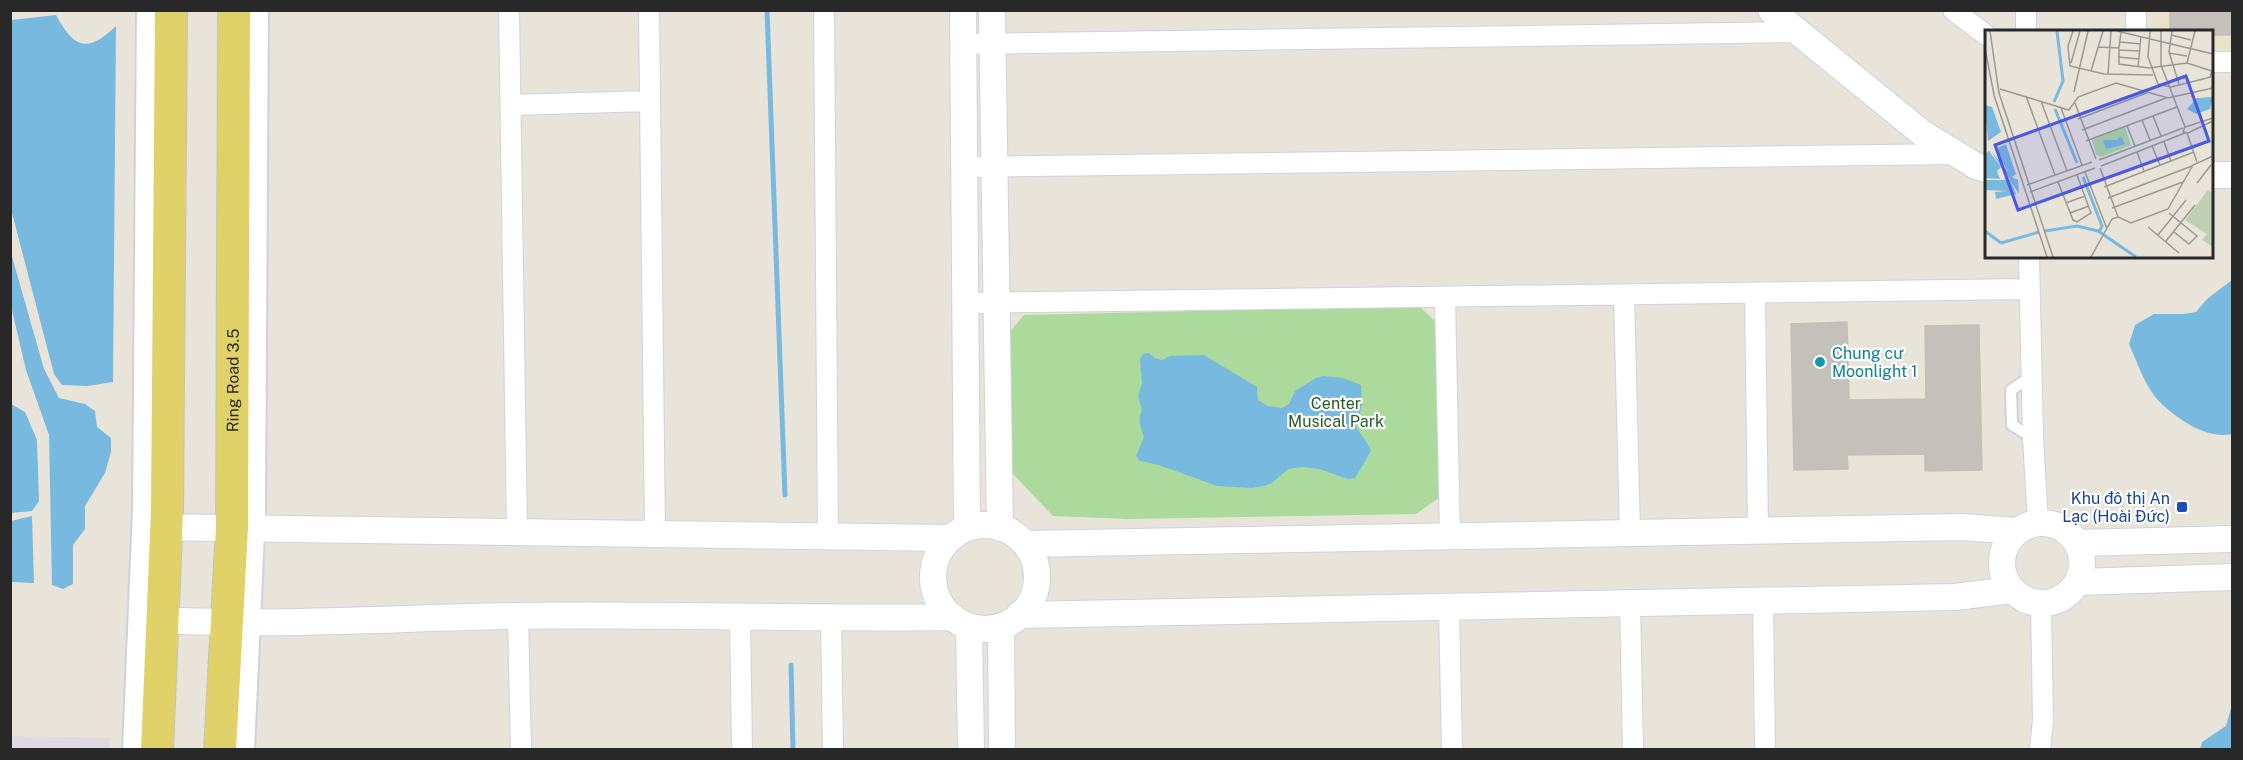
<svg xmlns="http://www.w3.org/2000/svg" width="2243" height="760" font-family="'Public Sans',sans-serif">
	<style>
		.industrial { fill: #dddbe1 }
		.education { fill: #e9e2cb }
		.green { fill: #abda9c }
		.water { fill: #78b9e0 }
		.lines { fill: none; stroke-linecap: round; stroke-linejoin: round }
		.stream { stroke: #78b9e0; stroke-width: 5 }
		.building { fill: #c4c1ba; stroke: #c3c0b5; stroke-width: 1.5 }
		.service-casing { stroke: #d0d1df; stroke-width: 14 }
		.minor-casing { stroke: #d0d1df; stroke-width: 22 }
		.tertiary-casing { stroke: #d0d1df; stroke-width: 28 }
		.secondary-casing { stroke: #d0d1df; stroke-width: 32 }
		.primary-casing { stroke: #c3c3c3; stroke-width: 34 }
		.service { stroke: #fff; stroke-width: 10 }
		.minor { stroke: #fff; stroke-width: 20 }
		.tertiary { stroke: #fff; stroke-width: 26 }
		.secondary { stroke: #fff; stroke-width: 28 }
		.primary { stroke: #e0d168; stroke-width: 32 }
		.culture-dot { fill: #0f9aa8; stroke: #fff; stroke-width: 2 }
		.transit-dot { fill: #1a4fb4; stroke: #fff; stroke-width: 2 }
		.labels { text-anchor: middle; stroke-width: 4.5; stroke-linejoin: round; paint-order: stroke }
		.culture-label { font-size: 16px; fill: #0d838f; stroke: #fff; text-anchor: start }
		.street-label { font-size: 16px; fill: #282828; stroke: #fff }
		.park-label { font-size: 16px; fill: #265b21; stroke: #fff }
		.transit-label { font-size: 16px; fill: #164399; stroke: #fff; text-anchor: end }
		.inset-river { fill: none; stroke: #78b9e0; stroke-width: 3 }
		.inset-road { fill: none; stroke: #9c9993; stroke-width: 1.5 }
		.view { fill: #4b57e5; fill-opacity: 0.15; stroke: #4b57e5; stroke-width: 3 }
		.inset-edge { fill: none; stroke: #282828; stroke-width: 3 }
	</style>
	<rect width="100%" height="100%" fill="#e9e4da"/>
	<path class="industrial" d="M11,736L109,738V749H11Z"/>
	<path class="education" d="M2152,11H2232V50H2212V32L2152,31Z"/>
	<path class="green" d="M1419,306L1439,325L1443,495L1416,514L1127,519L1053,516L1011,472V330L1024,315Z"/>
	<path class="water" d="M56,15C74,48 87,54 116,26L113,382L88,386L62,385L54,374L11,209V20Z
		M11,253L44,369L59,398L85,404L95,411L97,427L111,438V452L105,473L85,506V529L73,545V584L63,589L52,585L49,435L26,370L11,306Z
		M2232,280V434C2205,440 2174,417 2156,398C2145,385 2136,360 2129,344L2135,325L2154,314H2183L2196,312L2207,299Z
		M1149,353L1155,358L1162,360L1170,356L1204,355L1257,387L1258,400L1268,406L1282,408L1289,404L1295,391L1316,378L1323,376L1343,378L1361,385L1362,405L1356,427L1367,443L1371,451L1355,478L1348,479L1319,469L1302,467L1288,469L1272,483L1264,486L1251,488L1217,486L1159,465L1140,461L1136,456L1144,437C1141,426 1137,422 1142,410L1138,396L1142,383L1140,359L1143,354Z
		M11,404L25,412L37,440L39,501L32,511L11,513Z
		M32,516L34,583L11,582V521Z
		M2232,705V749H2200L2202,742L2226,726Z"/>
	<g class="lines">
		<path class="stream" d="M767,10L785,495
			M791,665L793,750"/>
	</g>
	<path class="building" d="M2170,10H2232V35H2212V32H2170Z
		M1847,322L1849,400L1926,399L1925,326L1979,325L1982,470L1925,471V454L1847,455L1848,469L1794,470L1791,324Z"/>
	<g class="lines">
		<g class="service-casing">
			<path id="service" d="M2032,376L2011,390L2012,425L2033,438"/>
		</g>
		<g class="minor-casing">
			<path id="minor" d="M509,10L517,532
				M649,10L655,534
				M824,10L828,536
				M1953,10L1986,35
				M2026,10V32
				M2136,10V32
				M963,44L1797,32
				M2212,62H2232
				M511,105L650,101
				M964,167L1957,154
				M2029,256L2033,438L2038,523
				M1755,293L1758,531
				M1624,295L1630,533
				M1445,297L1450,536
				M965,303L2029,289
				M1763,601L1765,750
				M1630,603L1633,750
				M1449,607L1452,750
				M518,616L521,750
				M740,618L742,750
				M831,618L833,750
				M2040,750L2043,720L2041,603"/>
		</g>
		<g class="tertiary-casing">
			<path id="tertiary" d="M963,10L967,528
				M992,10L1000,528
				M1771,10L1922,133L1976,166L1986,169
				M2212,175H2232
				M2002 563a40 40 0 1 1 80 0a40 40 0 1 1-80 0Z
				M933 577a52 52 0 1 1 104 0a52 52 0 1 1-104 0Z
				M149,527L950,538
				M2078,543L2232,539
				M1025,544L1962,527L2017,531
				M2079,582L2232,577
				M1019,615L1955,597L2012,590
				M143,619C267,627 392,618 516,616C662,614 807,619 953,617
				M969,626L971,750
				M1001,626L1002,750"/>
		</g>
		<g class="secondary-casing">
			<path id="secondary" d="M137,750L147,510L151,10
				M240,750L251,512L254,10"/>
		</g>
		<g class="primary-casing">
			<g id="primary">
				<path d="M157,750L167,511L171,10"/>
				<path id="s1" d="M220,750L232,528L234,10"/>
			</g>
		</g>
		<use href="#service" class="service"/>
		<use href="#minor" class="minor"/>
		<use href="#tertiary" class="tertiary"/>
		<use href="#secondary" class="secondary"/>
		<use href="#primary" class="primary"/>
	</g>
	<circle class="culture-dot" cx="1820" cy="362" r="6"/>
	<rect class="transit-dot" x="2176" y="501" width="12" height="12" rx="3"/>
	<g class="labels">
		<g class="culture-label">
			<text x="1832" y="359">Chung cư<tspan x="1832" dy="18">Moonlight 1</tspan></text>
		</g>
		<g class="street-label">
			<text dy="6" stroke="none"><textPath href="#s1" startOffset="370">Ring Road 3.5</textPath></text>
		</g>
		<g class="park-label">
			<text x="1336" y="409">Center<tspan x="1336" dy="18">Musical Park</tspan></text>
		</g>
		<g class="transit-label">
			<text x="2170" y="504">Khu đô thị An<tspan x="2170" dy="18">Lạc (Hoài Đức)</tspan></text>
		</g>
	</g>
	<g transform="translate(1985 30)">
		<rect width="228" height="228" fill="#e9e4da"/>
		<path d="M140,97L146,115L116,127L111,124L107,110Z" fill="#abda9c"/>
		<path d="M223,160L228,164V217L217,210L222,204L200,190Z" fill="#bfd0b4"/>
		<path d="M228,67L225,79L211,84L202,79L212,68ZM0,75L7,77L16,102L3,111ZM136,106L140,114L121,119L118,110H132ZM21,114L31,144L27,147L33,150L34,164L6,121L23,142L10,119ZM4,121L16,137L12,141L15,149L0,148V124ZM0,150H25L31,164L11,169L10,162L22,161L0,160Z" fill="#78b9e0"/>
		<path class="inset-river" d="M69,72L78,51L72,1M70,79L92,133M98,147L117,196L114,202M0,201L16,213M60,201L92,196L113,201L151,227M16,213L54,202"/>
		<path class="inset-road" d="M5,1L14,63L68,227M88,1L83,16L85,36L119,44L168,45M132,1L228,24M165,1L163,27L173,54L186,57L226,47M176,1V35L200,97M187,1L184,22L194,54M186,5L206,10M135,12L156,14M113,17L134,18L136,1M0,18L9,65L62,227M134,18V34L164,38L202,33L227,41L225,47M134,20L155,21M184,23L202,26M133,27L154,29M86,33L95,1M202,33L210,1M153,37L156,6M106,41L118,1M123,44L126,1M15,59L84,80L93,67L131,53L183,68L228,58M89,62L103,1M41,66L70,145M56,71L82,141M90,73L111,129M76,78L97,135M168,86L176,106M228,88L200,97L198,102L203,103L228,91M93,89L164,62M157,90L165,110M142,96L150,116M97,100L181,68M202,103L212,132M101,111L192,77M179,112L186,131M167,116L175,135M152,122L159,141M114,130L198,98M116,136L200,103M115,138L133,187L146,193L183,179L208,135L228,126M100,142L122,199M73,152L88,190L92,192L106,183L92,145M212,153L226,135M42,155L107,132M119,157L209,122M45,162L110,138M78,164L96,156M123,168L207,136M81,173L100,166M127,178L198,152M85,183L104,176M184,183L212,206L204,214L189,202M163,197L194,223M173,205L201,170M181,211L210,175M106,227L127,189L133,187"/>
		<path class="view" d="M201,46L224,111L33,180L10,115Z"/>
		<rect width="228" height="228" class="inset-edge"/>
	</g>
	<rect width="2243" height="760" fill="none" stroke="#282828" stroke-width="24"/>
</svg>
